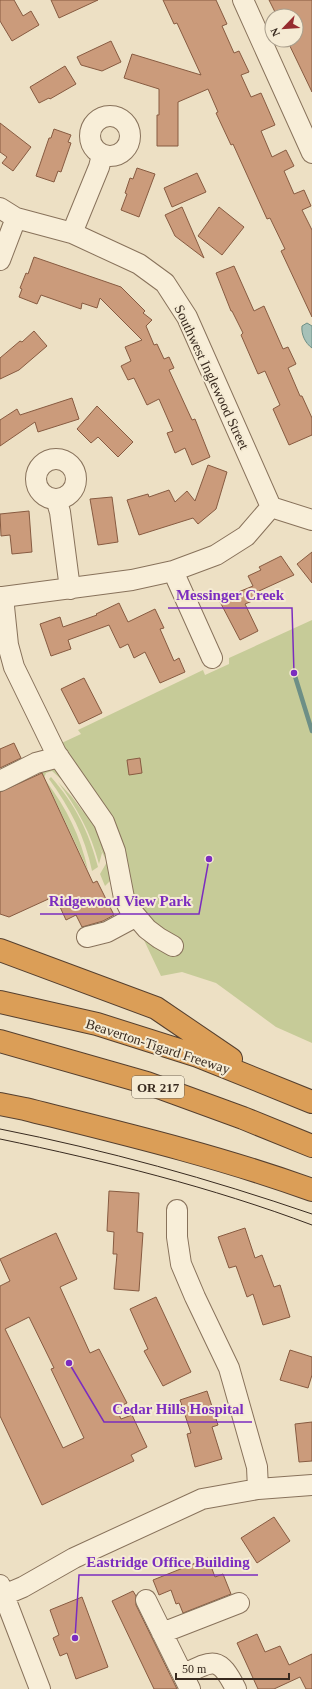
<svg xmlns="http://www.w3.org/2000/svg" width="312" height="1689" font-family="'Times New Roman',serif">
	<style>
		.green { fill: #c6cb98 }
		.water { fill: #a6c1b8; stroke: #6d8f86 }
		.lines { fill: none; stroke-linecap: round; stroke-linejoin: round }
		.stream { stroke: #6d8f86; stroke-width: 4.5 }
		.building { fill: #cb9b7b; stroke: #875b41; fill-rule: evenodd }
		.minor-casing { stroke: #88725b; stroke-width: 22 }
		.highway-casing { stroke: #56402f; stroke-width: 24 }
		.minor { stroke: #f8eed8; stroke-width: 20 }
		.highway { stroke: #db9e57; stroke-width: 22 }
		.tram { stroke: #382a1f; stroke-width: 1 }
		.labels { text-anchor: middle; stroke-width: 4; stroke-linejoin: round; paint-order: stroke }
		.shield { fill: #f5ebd4; stroke: #716455; stroke-width: 1 }
		.shield-label { font-size: 13px; font-weight: bold; fill: #382a1f }
		.street-label { font-size: 14px; fill: #382a1f; stroke: #f5ebd4 }
		.leader { fill: none; stroke: #7b2cbf; stroke-width: 1.5 }
		.callout-dot { fill: #7b2cbf; stroke: #f5ebd4; stroke-width: 1.5 }
		.callout-label { font-size: 15px; text-anchor: middle; font-weight: bold; fill: #7b2cbf; stroke: #f5ebd4; stroke-width: 4; stroke-linejoin: round; paint-order: stroke }
	</style>
	<rect width="100%" height="100%" fill="#ede0c4"/>
	<path class="green" d="M312,620V1043L276,1027L216,983L182,972L161,976L114,877L105,886L100,874L107,862L99,846L102,853L99,864C91,833 77,808 58,782L72,797L84,813L72,789L52,771L46,773L44,778L38,765L53,747L81,734L78,730L203,670L205,675L229,664V658Z
		M51,777C75,804 89,832 98,867L92,871C85,836 70,808 49,779Z
		M46,781C67,809 80,835 88,870Z"/>
	<path class="water" d="M307,323L312,326V348C305,343 301,334 302,326Z"/>
	<g class="lines">
		<path class="stream" d="M294,673L312,731"/>
	</g>
	<path class="building" d="M0,0H14L23,16L31,11L39,25L12,41L0,21Z
		M51,0H98L59,18Z
		M163,0H216L227,24L222,26L234,53L239,51L249,72L241,75L251,97L261,93L275,125L261,131L272,157L286,150L294,166L284,171L294,194L304,190L311,206L302,210L312,230V317L281,251L285,249L270,218L267,219L233,144L231,145L216,113L218,112L208,89L178,102V146H157V115H159V89L124,78L132,54L201,75L177,23L174,24Z
		M269,0H312V92L287,40H296V16H277Z
		M111,41L121,62L102,71L81,65L77,57Z
		M65,66L76,84L50,99L49,98L39,103L30,87Z
		M0,123L31,147L13,171L2,163L7,157L0,152Z
		M54,129L71,135L68,142L71,143L61,172L58,171L54,182L36,176L49,138H51Z
		M137,168L155,174L139,217L121,210L127,194L125,193L130,178L133,179Z
		M197,173L206,192L172,207L164,188Z
		M182,207L204,258L175,236L165,215Z
		M219,207L244,227L222,255L198,236Z
		M34,257L121,287L145,311L143,313L152,320L146,326L154,345L157,344L164,359L169,357L174,368L169,370L192,420L195,419L210,457L192,465L185,448L175,453L167,433L173,431L159,399L147,405L134,378L128,380L121,366L131,361L125,347L142,340L100,298L97,308L82,303L81,309L41,295L37,304L19,297L22,289L20,288L26,273L28,274Z
		M234,266L254,311L264,306L283,349L288,347L296,364L288,368L300,396H302L312,418V435L289,445L273,409L280,405L265,371L258,374L241,335L243,333L232,311H231L216,273Z
		M34,331L47,346L19,370L0,379V358L20,341L22,342Z
		M72,398L79,419L38,432L35,422L0,446V420L17,409L20,415Z
		M97,406L133,442L118,457L98,437L91,443L77,429Z
		M208,465L227,472L216,509L198,524L193,518L139,535L127,500L148,494L149,497L169,490L175,502L187,491L195,501Z
		M112,497L118,542L98,545L90,499Z
		M29,511L32,552L12,554L10,535L1,536L0,514Z
		M312,552V583L297,564Z
		M281,556L294,575L259,591L262,597L245,604L258,631L240,640L219,600L253,586L248,576L261,570L259,567Z
		M119,603L128,622L155,609L164,628L160,629L174,661L179,658L185,672L160,683L145,652L134,658L128,644L120,648L109,625L68,640L71,649L51,656L40,624L60,617L63,627L97,615L96,614Z
		M84,678L102,713L79,724L61,689Z
		M14,743L21,758L0,768V749Z
		M140,758L142,773L129,775L127,760Z
		M42,773L93,883L97,881L114,915L103,921L82,927L76,915L66,920L55,896L9,917L0,914V792Z
		M109,1191L139,1193L137,1232L143,1233L139,1291L114,1289L117,1254H113L114,1232L107,1231Z
		M245,1228L255,1258L262,1255L274,1287L280,1285L290,1317L263,1325L253,1294L247,1297L236,1266L229,1268L218,1237Z
		M56,1233L77,1279L60,1287L90,1353L99,1349L127,1403L116,1408L121,1419L132,1415L147,1447L131,1455L134,1461L42,1505L0,1416V1286L10,1281L0,1259ZM29,1317L54,1368L51,1369L84,1438L63,1448L5,1329Z
		M156,1297L191,1372L163,1386L144,1351L148,1349L130,1309Z
		M290,1350L312,1357V1375L308,1388L280,1380Z
		M207,1391L218,1425L212,1427L222,1459L195,1467L187,1434L191,1433L180,1400Z
		M312,1422V1461L299,1462L295,1424Z
		M274,1517L290,1541L257,1563L241,1538Z
		M208,1558L215,1577L223,1574L231,1594L183,1613L179,1603L176,1604L171,1590L159,1595L153,1580Z
		M133,1591L136,1596V1605L177,1689H154L112,1601Z
		M82,1597L108,1667L76,1679L67,1653L60,1656L53,1638L59,1635L50,1610Z
		M257,1634L265,1652L280,1646L289,1665L312,1654V1689H306L300,1677L274,1689H258L237,1643Z"/>
	<g class="lines">
		<g class="minor-casing">
			<path id="minor" d="M243,0L312,153
				M90 136a20 20 0 1 1 40 0a20 20 0 1 1-40 0Z
				M0,208L16,218L72,233L139,264L165,283L187,317L271,507
				M72,233L99,167L102,155
				M0,260L16,218
				M36 479a20 20 0 1 1 40 0a20 20 0 1 1-40 0Z
				M56,499L60,512L70,589
				M271,507L312,520
				M173,571L212,658
				M0,597H3L8,645L14,667L56,753L104,822L115,851L124,898L129,908L147,929L159,938L173,946
				M3,597L132,580L173,571L216,555L246,536L271,507
				M0,781L36,763L59,757
				M87,937L107,932L135,917
				M177,1210V1237L181,1264L195,1297L229,1368L257,1467L258,1489
				M0,1585L40,1689
				M4,1595L23,1587L74,1558L202,1499L258,1489L312,1485
				M146,1600L183,1675
				M162,1633L239,1603
				M190,1689L183,1675C214,1659 219,1656 236,1689"/>
		</g>
		<g class="highway-casing">
			<path id="highway" d="M0,950L156,1008L231,1059
				M0,1002L97,1024L198,1056L312,1102
				M0,1041L147,1083L243,1118L312,1146
				M0,1104L25,1109C121,1133 218,1156 312,1190"/>
		</g>
		<use href="#minor" class="minor"/>
		<use href="#highway" class="highway"/>
		<path class="tram" d="M0,1129C106,1150 210,1179 312,1214
			M0,1139C106,1161 211,1187 312,1225"/>
	</g>
	<g class="labels">
		<rect class="shield" x="132" y="1076" width="52" height="22" rx="3"/>
		<g class="shield-label">
			<text x="158" y="1092">OR 217</text>
		</g>
		<g class="street-label">
			<text transform="translate(212 377) rotate(65)" y="5">Southwest Inglewood Street</text>
			<text transform="translate(158 1046) rotate(18)" y="5">Beaverton-Tigard Freeway</text>
		</g>
	</g>
	<path class="leader" d="M294 673L292 608H168M209 859L199 914H40M69 1363L104 1422H252M75 1638L79 1575H258"/>
	<g class="callout-dot">
		<circle cx="294" cy="673" r="4"/>
		<circle cx="209" cy="859" r="4"/>
		<circle cx="69" cy="1363" r="4"/>
		<circle cx="75" cy="1638" r="4"/>
	</g>
	<g class="callout-label">
		<text x="230" y="600">Messinger Creek</text>
		<text x="120" y="906">Ridgewood View Park</text>
		<text x="178" y="1414">Cedar Hills Hospital</text>
		<text x="168" y="1567">Eastridge Office Building</text>
	</g>
	<g transform="translate(284 28) rotate(245)"><circle r="19" fill="#f5ebd4" stroke="#a99e8c"/>
	<path d="M0-3L7 15L0 10L-7 15Z" fill="#962c2f"/>
	<text y="-6" font-size="11" font-weight="bold" text-anchor="middle" fill="#382a1f">N</text>
	</g>
	<path d="M176 1673v6h113v-6" fill="none" stroke="#382a1f" stroke-width="2"/>
	<text x="182" y="1673" font-size="12" fill="#382a1f" stroke="#f5ebd4" stroke-width="3" paint-order="stroke">50 m</text>
</svg>
